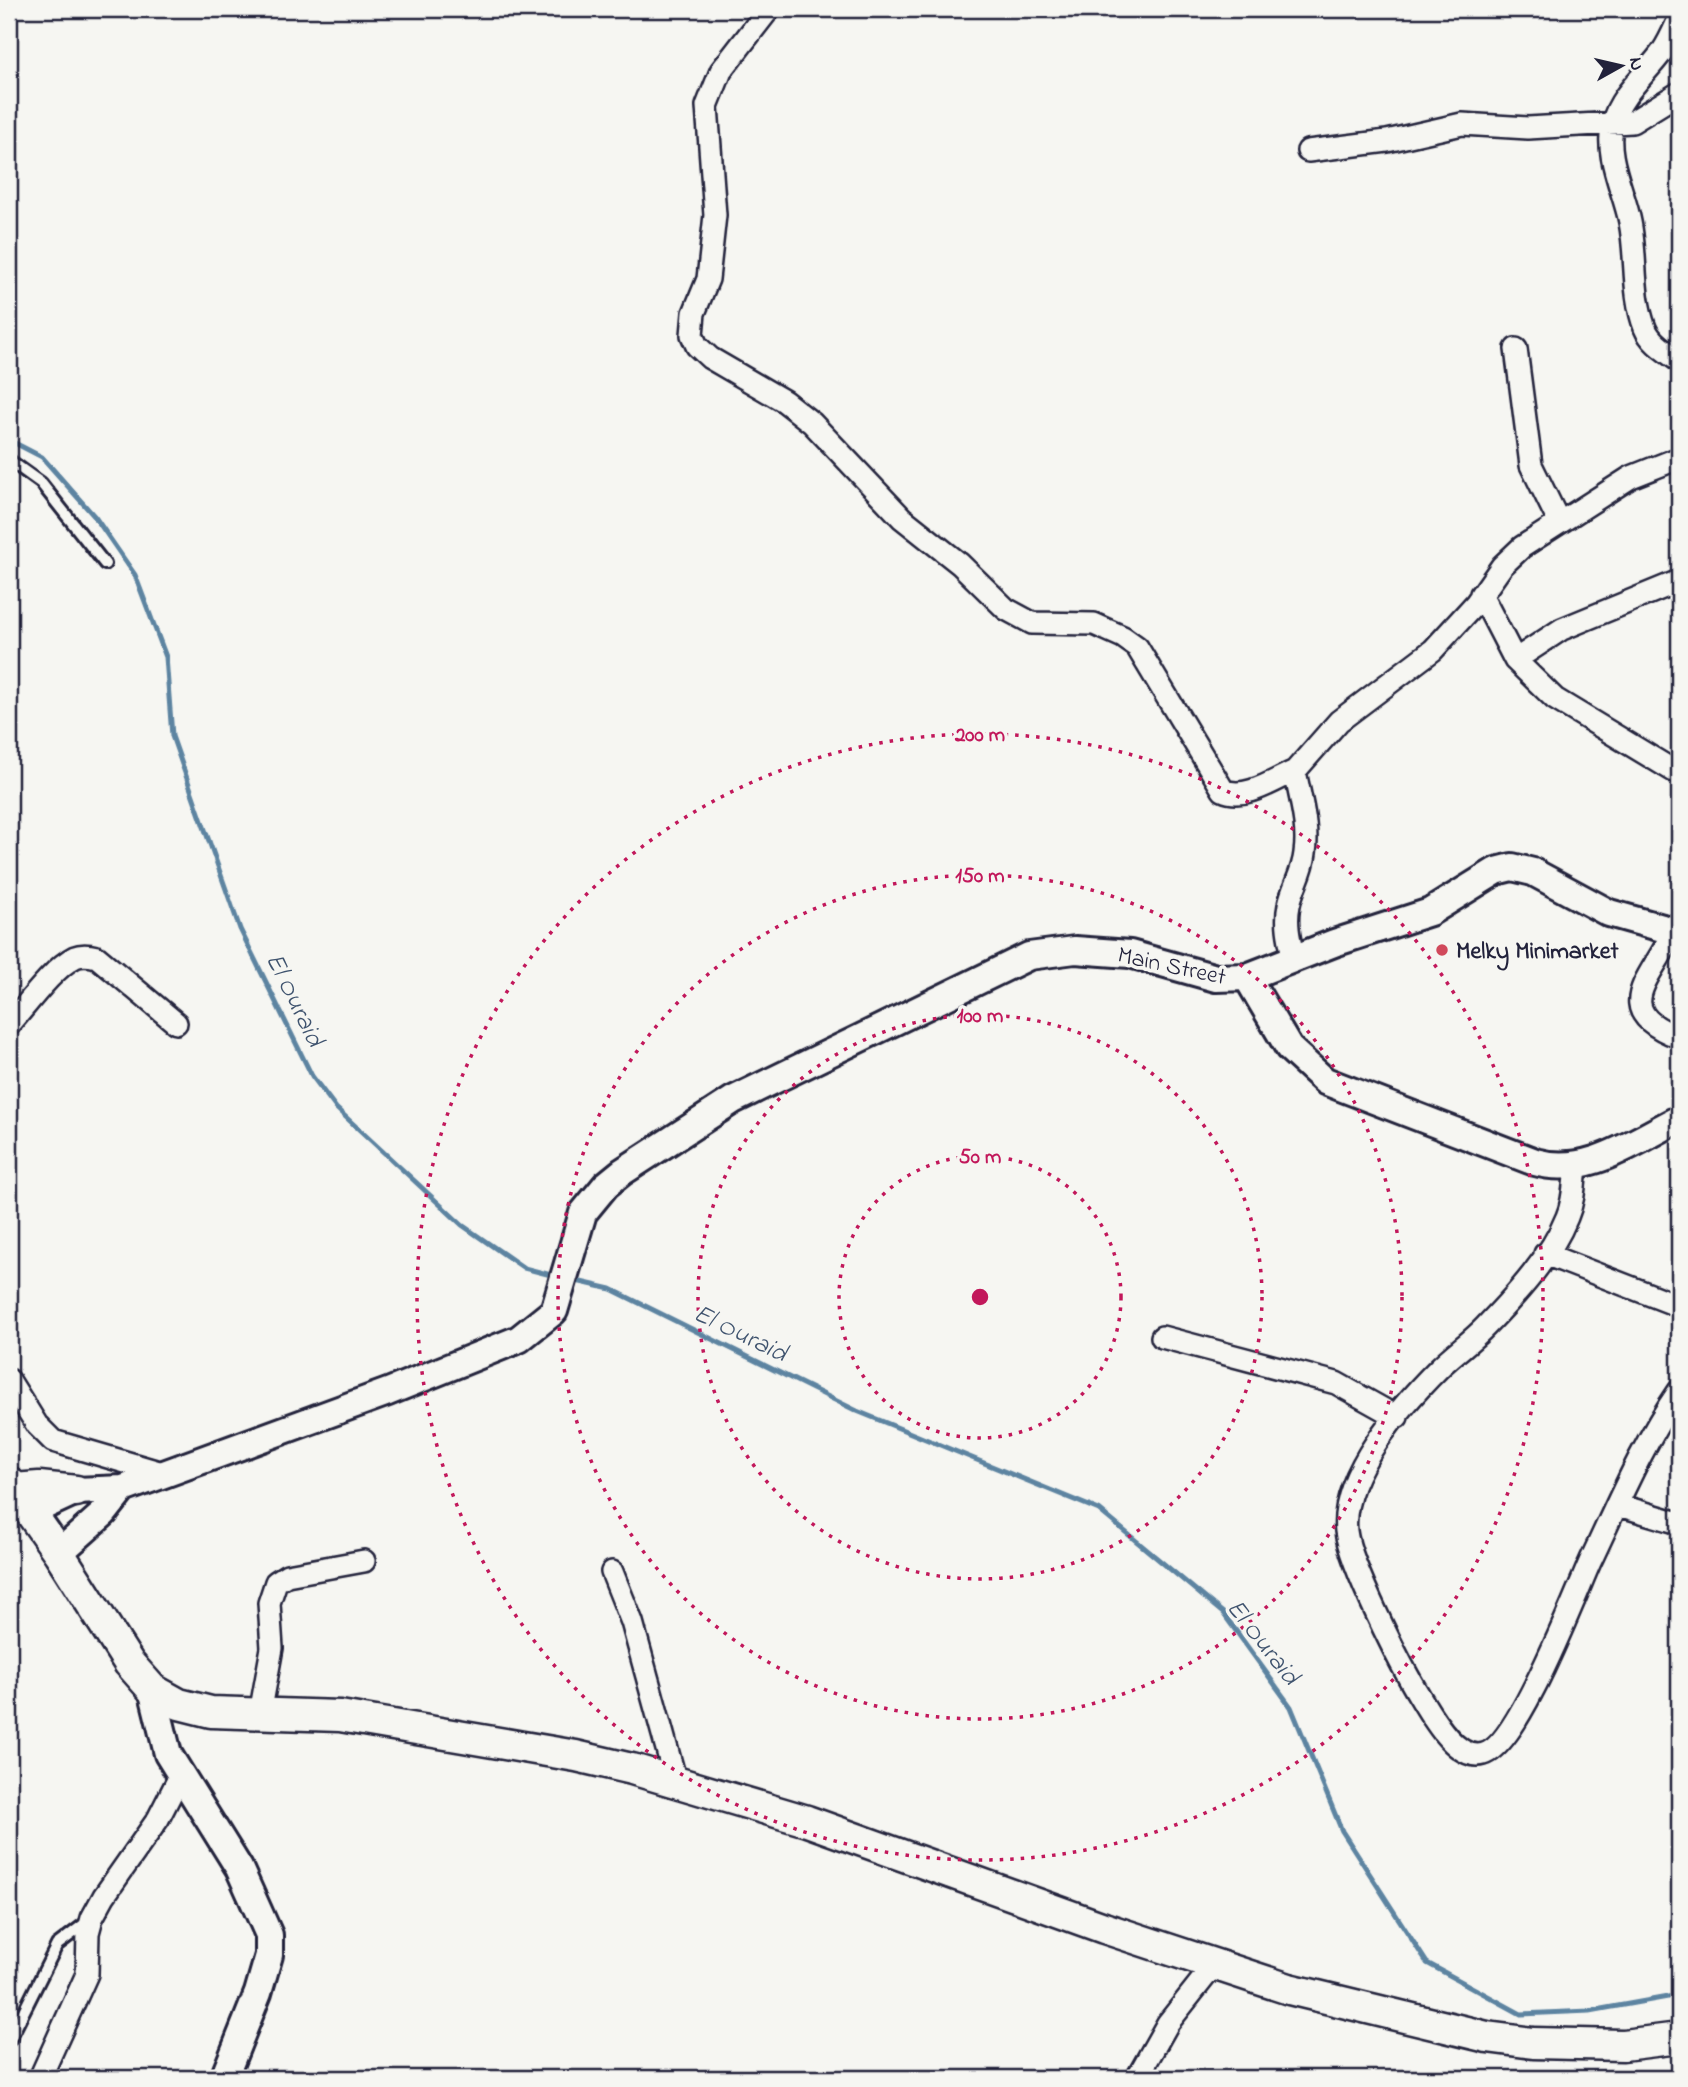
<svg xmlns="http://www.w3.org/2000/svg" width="1688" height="2087" font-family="'Indie Flower',sans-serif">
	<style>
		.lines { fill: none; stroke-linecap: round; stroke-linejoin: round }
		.stream { stroke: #5d84a1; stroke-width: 5 }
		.service-casing { stroke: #22223b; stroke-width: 16 }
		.minor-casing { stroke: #22223b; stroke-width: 26 }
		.tertiary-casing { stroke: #22223b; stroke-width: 32 }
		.secondary-casing { stroke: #22223b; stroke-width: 35 }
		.service { stroke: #f6f6f2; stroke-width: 10 }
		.minor { stroke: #f6f6f2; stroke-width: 21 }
		.tertiary { stroke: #f6f6f2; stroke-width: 26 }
		.secondary { stroke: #f6f6f2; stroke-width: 30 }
		.ring { fill: none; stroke: #c2185b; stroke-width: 3.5; stroke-dasharray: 3.5 7 }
		.poi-dot { fill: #d1495b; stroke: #f6f6f2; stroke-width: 2.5 }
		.labels { text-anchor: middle; stroke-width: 7; stroke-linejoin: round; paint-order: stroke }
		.poi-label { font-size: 24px; font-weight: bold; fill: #22223b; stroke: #f6f6f2; text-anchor: start }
		.street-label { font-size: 24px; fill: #22223b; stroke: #f6f6f2 }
		.water-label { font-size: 26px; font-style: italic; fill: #3f536e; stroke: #f6f6f2 }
		.centre { fill: #c2185b; stroke: #f6f6f2; stroke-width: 3.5 }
		.ring-label { font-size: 21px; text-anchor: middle; font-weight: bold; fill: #c2185b; stroke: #f6f6f2; stroke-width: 7; stroke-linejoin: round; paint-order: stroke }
	</style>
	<rect width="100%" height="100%" fill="#f6f6f2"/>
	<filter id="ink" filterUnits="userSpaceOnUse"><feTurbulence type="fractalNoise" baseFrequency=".0143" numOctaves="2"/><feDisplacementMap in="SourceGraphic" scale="14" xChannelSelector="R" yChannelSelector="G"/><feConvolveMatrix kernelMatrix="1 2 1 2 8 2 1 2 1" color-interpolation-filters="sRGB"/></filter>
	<g filter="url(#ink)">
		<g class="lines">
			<path class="stream" d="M9,440L42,457L95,517L135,575L166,657L172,736L240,929L312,1076L336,1108L462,1225L524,1268L555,1276
				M572,1280L611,1289L857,1411L1099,1510L1223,1613L1291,1707L1342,1831L1427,1963L1521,2014L1590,2011L1679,1995"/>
			<g class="service-casing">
				<path id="service" d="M9,460L41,483L105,564
					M9,2041L57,1945L90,1920"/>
			</g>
			<g class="minor-casing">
				<path id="minor" d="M769,9L721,71L707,106L715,215L708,279L694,313L692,335L697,346L710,358L784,401L812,423L902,518L960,564L1006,609L1032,623L1094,624L1123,637L1137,647L1223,790C1245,801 1276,779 1295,771
					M1679,19C1674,30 1669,42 1662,52C1646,74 1620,95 1613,122C1604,155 1624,191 1630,222C1637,256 1632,295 1645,328C1651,343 1667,352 1679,361
					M1308,151L1387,141L1462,124L1528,128L1632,122L1679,93
					M1516,349L1531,465L1559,522
					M1679,581L1562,629L1515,660L1555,699L1679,774
					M1481,594L1515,660
					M1673,931C1655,976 1605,1010 1679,1037
					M1294,960C1290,942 1285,924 1289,905C1292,888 1303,873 1305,853C1309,826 1300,798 1295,771L1339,721L1433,650L1476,603L1502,566L1522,547L1631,477L1679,458
					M9,1025C26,1006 53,968 75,957C82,954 89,955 97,957L176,1023
					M1576,1167C1574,1184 1574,1201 1567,1217C1551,1257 1516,1295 1486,1326C1472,1341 1454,1353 1439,1368C1402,1405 1340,1475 1346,1531C1350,1565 1401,1666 1420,1697C1432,1717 1457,1762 1484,1754C1518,1745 1574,1598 1590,1562C1617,1505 1643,1443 1679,1391
					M1545,1254L1679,1306
					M1162,1337L1336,1383L1397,1417
					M9,1380L37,1425L53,1441L166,1474
					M1618,1505L1679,1523
					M612,1572L632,1622L676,1782
					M260,1714L272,1648L269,1603L276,1582L287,1575L364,1561
					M40,2078L87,1974L88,1933L92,1918L104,1896L158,1819L180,1776
					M1137,2078L1168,2023L1214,1965"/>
			</g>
			<g class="tertiary-casing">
				<path id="tertiary" d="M1247,977L1289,1048L1325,1081L1535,1162C1587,1177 1633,1142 1679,1119
					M31,1512L76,1491L123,1489L388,1392L519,1339L554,1311L583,1213L606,1185L622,1172L733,1100L1029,956L1075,950L1130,954L1216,978L1247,977L1334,943L1430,912L1496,871L1512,867L1533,872L1609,913L1673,931L1679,927
					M59,1553L104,1513L123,1489
					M152,1689L168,1754L239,1868L269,1935V1955L258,1993L224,2078"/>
			</g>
			<g class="secondary-casing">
				<path id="secondary" d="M9,1482L59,1553L129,1663L152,1689L179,1704L211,1712L340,1716L576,1756L632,1769L807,1821L1104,1928L1289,1989L1487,2037L1533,2043L1623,2045L1679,2038
					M14,1489L39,1487L76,1491"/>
			</g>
			<use href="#service" class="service"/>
			<use href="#minor" class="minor"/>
			<use href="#tertiary" class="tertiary"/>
			<use href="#secondary" class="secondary"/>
		</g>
	</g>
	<g class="ring">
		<circle cx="980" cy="1297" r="141"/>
		<circle cx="980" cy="1297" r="282"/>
		<circle cx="980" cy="1297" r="422"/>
		<circle cx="980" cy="1297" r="563"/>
	</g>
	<circle class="poi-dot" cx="1442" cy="950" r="7"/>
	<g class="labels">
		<g class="poi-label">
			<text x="1456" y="958">Melky Minimarket</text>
		</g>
		<g class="street-label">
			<text transform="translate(1172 965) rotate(12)" y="8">Main Street</text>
		</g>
		<g class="water-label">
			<text transform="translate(296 999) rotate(64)" y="9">El Ouraid</text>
			<text transform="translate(741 1332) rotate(26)" y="9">El Ouraid</text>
			<text transform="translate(1264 1641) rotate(52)" y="9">El Ouraid</text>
		</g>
	</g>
	<circle cx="980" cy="1297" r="10" class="centre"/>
	<g class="ring-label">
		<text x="980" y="741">200 m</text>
		<text x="980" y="882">150 m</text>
		<text x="980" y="1022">100 m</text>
		<text x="980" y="1163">50 m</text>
	</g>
	<rect width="1688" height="2087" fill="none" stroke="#f6f6f2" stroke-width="35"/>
	<rect x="18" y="18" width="1653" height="2052" fill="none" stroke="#22223b" stroke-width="2.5" filter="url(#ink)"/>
	<g transform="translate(1621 66) rotate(82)" stroke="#f6f6f2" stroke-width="5" paint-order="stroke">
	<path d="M0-5L12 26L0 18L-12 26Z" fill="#22223b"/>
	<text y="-10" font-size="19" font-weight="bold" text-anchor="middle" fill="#22223b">N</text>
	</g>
</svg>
